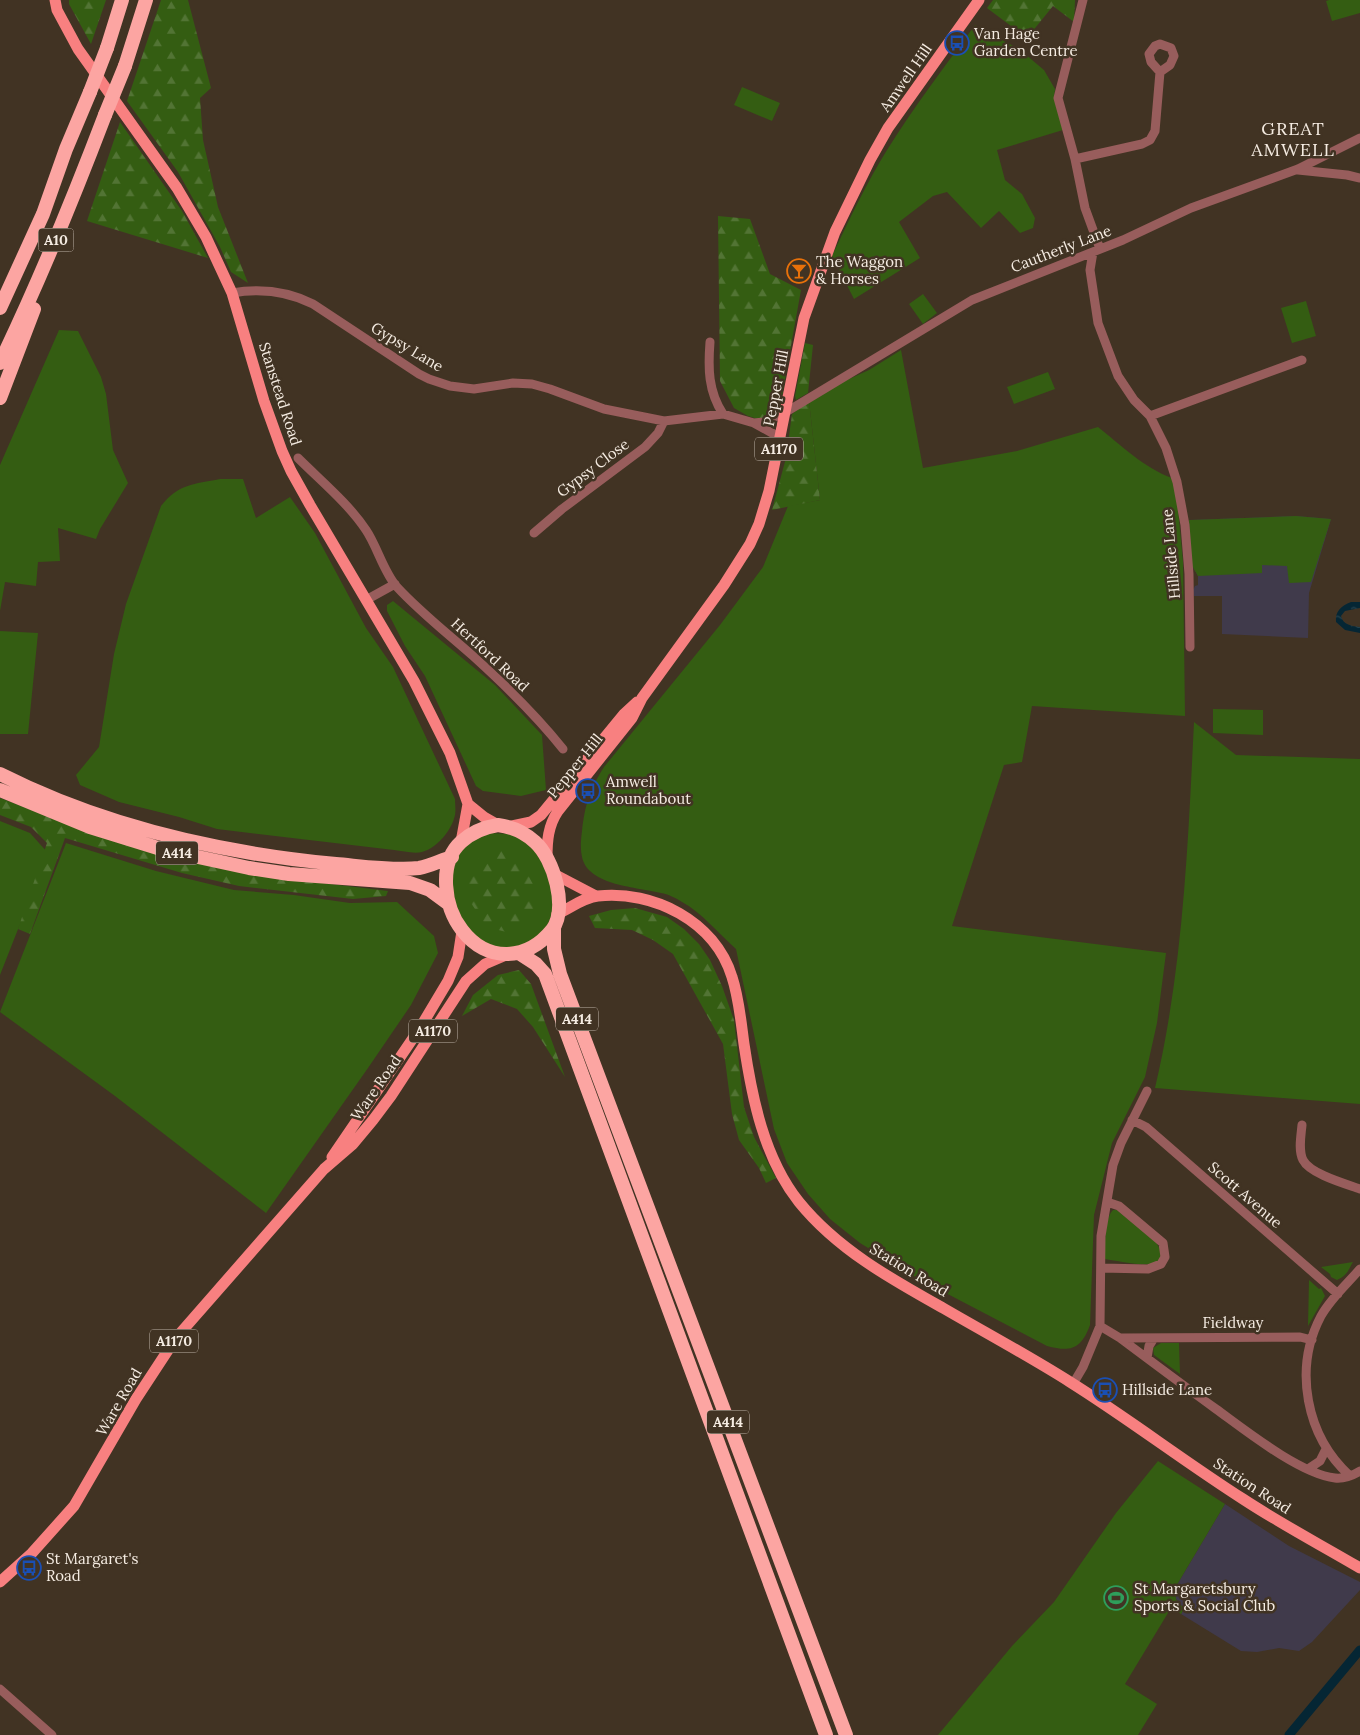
<svg xmlns="http://www.w3.org/2000/svg" width="1360" height="1735" font-family="Lora,serif">
	<style>
		.education { fill: #403a4b }
		.green { fill: #345d12 }
		.forest { fill: url(#forest-firs) }
		.water { fill: url(#water-ripples) }
		.lines { fill: none; stroke-linecap: round; stroke-linejoin: round }
		.canal { stroke: #052634; stroke-width: 9 }
		.minor { stroke: #985d5c; stroke-width: 9 }
		.major { stroke: #f88080; stroke-width: 11 }
		.highway { stroke: #fca5a2; stroke-width: 14 }
		.highway-bridge { stroke: #fca5a2; stroke-width: 14 }
		.labels { text-anchor: middle; stroke-width: 5; stroke-linejoin: round; paint-order: stroke }
		.shield { fill: #413323; stroke: #bfb4a9; stroke-width: 1 }
		.shield-label { font-size: 14px; font-weight: bold; fill: #f5ece2 }
		.poi-label { font-size: 15px; fill: #f5ece2; stroke: #413323; text-anchor: start }
		.street-label { font-size: 15px; fill: #f5ece2; stroke: #413323 }
		.quarter-label { font-size: 18px; letter-spacing: 1px; fill: #f5ece2; stroke: #413323 }
	</style>
	<defs>
		<pattern id="forest-firs" width="22" height="20" patternUnits="userSpaceOnUse" patternTransform="scale(1.25)"><rect width="22" height="20" fill="#345d12"/><path d="M5 1l3.5 6h-7zM16 11l3.5 6h-7z" fill="#527434"/></pattern>
		<pattern id="water-ripples" width="26" height="14" patternUnits="userSpaceOnUse" patternTransform="scale(1.25)"><rect width="26" height="14" fill="#052634"/><path d="M2 4q2-2 4 0t4 0M15 11q2-2 4 0t4 0" fill="none" stroke="#2a4651"/></pattern>
	</defs>
	<rect width="100%" height="100%" fill="#413323"/>
	<path class="education" d="M1296,516L1331,519L1309,593L1308,638L1222,634V596H1194L1193,590L1195,586L1198,585V576L1191,564L1189,520Z
		M1225,1504L1289,1546L1360,1582V1590L1312,1642L1299,1651L1279,1648L1257,1652L1241,1651L1181,1614L1184,1609L1176,1599L1175,1588Z"/>
	<path class="green" d="M1329,0H1360V13L1332,21L1326,1Z
		M975,25L1019,49L1044,70L1055,89L1054,98L1063,130L997,150L1005,180L1022,194L1035,218L1033,228L1020,233L999,211L981,228L947,192L933,196L899,222L920,258L854,299L832,256C849,220 866,184 887,150C914,107 945,66 975,25Z
		M742,87L780,103L772,121L734,105Z
		M923,294L937,313L923,324L909,304Z
		M1306,301L1316,336L1292,343L1281,308Z
		M59,330L78,331L101,377L106,394L113,450L128,483L100,529L96,539L58,528L60,561L38,562L36,586L5,582L0,611V465Z
		M901,350L923,468L1017,451L1098,427C1121,445 1144,468 1172,478L1177,498L1183,562L1185,716L1032,706L1022,762L1004,765L952,926L1166,953L1157,1023L1145,1077L1112,1143L1094,1215L1090,1325C1081,1350 1070,1352 1047,1346L917,1278L860,1243L830,1219L808,1194L787,1163L774,1129L736,949C719,934 701,912 682,902C676,898 668,894 661,893C638,887 588,886 582,857C580,848 581,839 582,831C585,804 590,789 604,767L720,625L763,567L788,506L820,500L809,401L829,388L869,370Z
		M1048,372L1055,389L1014,404L1007,387Z
		M220,479H243L256,518L290,497L315,533L366,628L393,667L455,799C455,804 456,810 455,815C452,830 437,848 422,852C414,854 402,851 394,850L217,829L179,817L119,802L80,785L76,775L99,747L114,654L126,604L161,506C178,484 194,484 220,479Z
		M1296,516L1331,519L1311,582L1289,583L1287,566L1262,565V573L1198,576L1191,564L1189,520Z
		M393,601L495,685L542,735L546,790L521,796L483,791L476,786L425,676L405,646L387,611V605Z
		M0,631L38,633L28,734H0Z
		M1213,709L1263,710V735L1213,733Z
		M1194,722L1236,755L1360,759V1104L1155,1088C1183,969 1188,845 1194,722Z
		M0,821L30,833L48,853L0,975Z
		M488,833L510,834L523,840L539,855L553,889V912L547,926L537,937L517,948H493L467,931L455,908L451,871L462,849L474,839Z
		M66,843L156,871L234,890L294,895L350,903L397,902L434,936L438,953L411,1005L368,1068L266,1213L115,1096L0,1012Z
		M1113,1210H1117L1156,1242L1162,1253C1160,1257 1159,1261 1155,1263C1144,1267 1118,1261 1105,1259C1105,1247 1104,1219 1113,1210Z
		M1353,1262C1348,1270 1348,1275 1337,1280L1331,1277L1330,1274L1321,1267Z
		M1309,1280L1319,1289L1321,1288L1325,1296L1308,1326Z
		M1161,1343H1179L1180,1374L1154,1355L1153,1348Z
		M1158,1461L1225,1504L1175,1588L1176,1599L1184,1609L1181,1614L1171,1608L1125,1684L1157,1704L1138,1735H938L1012,1646L1054,1602L1116,1513Z"/>
	<path class="forest" d="M69,0H106L91,44L69,4Z
		M161,0H188L211,88L200,98L203,140L218,207L248,283L231,272L220,247L178,172L127,101Z
		M993,0H1075L1074,22L1053,6L1027,38L987,8Z
		M120,122L182,211L208,258L87,221Z
		M718,216L750,219L770,274L801,290L779,412L761,420L748,416L734,408L720,381Z
		M805,343L813,345L808,393L796,400L795,396Z
		M809,401L820,500L772,510L786,458L792,414Z
		M0,798L116,842L281,878L388,891L386,896L353,899L239,886L182,873L65,838L30,934L18,929L47,843L31,827L0,815Z
		M488,847H514L535,888L533,915L510,933L487,927L471,903L464,877Z
		M635,908L667,917L684,929L699,944L710,960L722,986L734,1020L744,1107L754,1137L776,1178L766,1183L759,1168L739,1140L732,1114L723,1044L673,954L653,940L632,930L595,928L589,916L611,910Z
		M519,970L531,984L565,1077L533,1027L517,1009L491,999L462,1016L473,995L498,975Z"/>
	<path class="water" d="M1351,602H1360V608L1345,611L1341,616C1343,625 1352,626 1360,627V633L1345,630L1336,622C1335,611 1341,606 1351,602Z"/>
	<g class="lines">
		<path class="canal" d="M1289,1735L1360,1650"/>
		<path class="minor" d="M1083,0L1058,98L1075,159L1085,208L1100,249
			M1075,159L1142,144L1150,140L1155,131L1160,72L1151,62L1149,54L1155,46L1160,44L1171,48L1174,56L1170,65L1160,72
			M1298,170L1347,175L1360,178
			M1093,252L1090,270L1098,323L1118,376L1134,400L1150,416L1166,448L1177,482L1185,525L1189,574L1190,647
			M232,293C261,288 287,291 313,304L419,374L429,379L450,386L474,389L513,383L532,384L550,389L604,409L664,421L723,414L754,423L781,438
			M710,342C708,368 708,391 723,414
			M1150,416L1302,360
			M754,423L764,422L786,412L972,300L1123,240L1191,208L1298,169L1360,138
			M298,458C321,481 348,503 366,530C377,546 384,573 397,587C420,612 447,633 473,656C505,685 536,715 563,749
			M534,533L562,509L645,447L658,433L664,421
			M366,600L395,584
			M1132,1120L1146,1127L1338,1294
			M1302,1125C1301,1136 1298,1150 1303,1160C1310,1174 1346,1184 1360,1189
			M1101,1268L1148,1269L1161,1264L1165,1257L1163,1243L1119,1206L1107,1202
			M1100,1326L1120,1338C1152,1362 1184,1386 1216,1409C1245,1430 1300,1474 1335,1478C1345,1479 1352,1476 1360,1471
			M1121,1338L1300,1337L1312,1340
			M1147,1358L1149,1346L1154,1338
			M1073,1384L1083,1367L1100,1326L1101,1236L1113,1165L1121,1143L1147,1091
			M1308,1469L1320,1461L1326,1449
			M1350,1476C1306,1436 1293,1369 1321,1316C1331,1298 1347,1284 1360,1269
			M0,1689L52,1735"/>
		<path class="major" d="M55,0L57,10L78,49L177,188L206,237L232,293L264,401L282,451L291,471L310,505L414,681L450,753L468,804L461,842
			M468,804L484,817L498,825
			M512,826L531,822L541,815L624,714L637,702
			M547,858C547,841 548,826 558,811L632,718L642,698L724,585L750,544L759,524L769,491L804,318L835,232L870,160L888,128L979,0
			M554,874L596,896
			M557,914C571,908 582,898 598,896C653,890 715,921 732,977C739,998 741,1022 744,1044C752,1098 764,1158 799,1202C837,1249 891,1279 943,1308C986,1333 1029,1356 1070,1382C1129,1419 1185,1462 1243,1499C1281,1524 1321,1545 1360,1568
			M332,1157L420,1028L448,981L458,957L462,931
			M0,1582L32,1553L74,1506L136,1399L176,1338L324,1169L353,1144L373,1120L391,1096L466,981L485,964L506,955"/>
		<path class="highway" d="M107,48L122,0
			M125,66L146,0
			M0,308L43,214L66,149L90,92
			M0,363C39,282 73,199 105,115
			M0,398L34,309
			M0,774C105,827 220,853 336,864C360,866 395,871 419,868C431,866 441,860 452,857
			M0,790L90,827L161,849L249,868L289,874L410,883L430,890L449,904
			M498,825C513,827 524,832 535,842C554,859 568,908 552,930C527,961 487,963 462,930C444,907 438,863 461,842C472,832 485,827 498,825Z
			M554,927V949L560,974L846,1735
			M519,953L536,964L545,974L826,1735"/>
		<path class="highway-bridge" d="M90,92L107,48
			M105,115L125,66"/>
	</g>
	<defs>
		<g id="bus-ring" transform="scale(1.25)"><circle r="9.5" fill="#413323" stroke="#1a4fb4" stroke-width="1.5"/><path d="M-5-6H5V4H4V6H2V4H-2V6H-4V4H-5ZM-3.5-4V0h7V-4ZM-3.5 1.2v1.5H-2V1.2ZM2 1.2v1.5H3.5V1.2Z" fill="#1a4fb4"/></g>
		<g id="bar-ring" transform="scale(1.25)"><circle r="9.5" fill="#413323" stroke="#e8710a" stroke-width="1.5"/><path d="M-6-5H6L.8 .8V4.5H3.5V6h-7V4.5H-.8V.8Z" fill="#e8710a"/></g>
		<g id="stadium-ring" transform="scale(1.25)"><circle r="9.5" fill="#413323" stroke="#2e9e5b" stroke-width="1.5"/><path d="M0-5a6.5 5 0 1 0 0 10a6.5 5 0 1 0 0-10ZM-3.5-1.8h7v3.6h-7Z" fill="#2e9e5b"/></g>
	</defs>
	<g fill-rule="evenodd">
		<use href="#bus-ring" x="957" y="43"/>
		<use href="#bar-ring" x="799" y="271"/>
		<use href="#bus-ring" x="588" y="791"/>
		<use href="#bus-ring" x="1105" y="1390"/>
		<use href="#bus-ring" x="29" y="1568"/>
		<use href="#stadium-ring" x="1116" y="1598"/>
	</g>
	<g class="labels">
		<g class="shield">
			<rect x="38.5" y="228.5" width="35" height="23" rx="4"/>
			<rect x="755" y="437.5" width="48" height="23" rx="4"/>
			<rect x="156" y="841.5" width="42" height="23" rx="4"/>
			<rect x="556" y="1007.5" width="42" height="23" rx="4"/>
			<rect x="409" y="1019.5" width="48" height="23" rx="4"/>
			<rect x="150" y="1329.5" width="48" height="23" rx="4"/>
			<rect x="707" y="1410.5" width="42" height="23" rx="4"/>
		</g>
		<g class="shield-label">
			<text x="56" y="245">A10</text>
			<text x="779" y="454">A1170</text>
			<text x="177" y="858">A414</text>
			<text x="577" y="1024">A414</text>
			<text x="433" y="1036">A1170</text>
			<text x="174" y="1346">A1170</text>
			<text x="728" y="1427">A414</text>
		</g>
		<g class="poi-label">
			<text x="974" y="39">Van Hage<tspan x="974" dy="17">Garden Centre</tspan></text>
			<text x="816" y="267">The Waggon<tspan x="816" dy="17">&amp; Horses</tspan></text>
			<text x="606" y="787">Amwell<tspan x="606" dy="17">Roundabout</tspan></text>
			<text x="1122" y="1395">Hillside Lane</text>
			<text x="46" y="1564">St Margaret's<tspan x="46" dy="17">Road</tspan></text>
			<text x="1134" y="1594">St Margaretsbury<tspan x="1134" dy="17">Sports &amp; Social Club</tspan></text>
		</g>
		<g class="street-label">
			<text transform="translate(906 78) rotate(-55)" y="5">Amwell Hill</text>
			<text transform="translate(1061 249) rotate(-21)" y="5">Cautherly Lane</text>
			<text transform="translate(407 347) rotate(31)" y="5">Gypsy Lane</text>
			<text transform="translate(776 388) rotate(-79)" y="5">Pepper Hill</text>
			<text transform="translate(280 394) rotate(72)" y="5">Stanstead Road</text>
			<text transform="translate(593 468) rotate(-37)" y="5">Gypsy Close</text>
			<text transform="translate(1171 554) rotate(-95)" y="5">Hillside Lane</text>
			<text transform="translate(490 655) rotate(43)" y="5">Hertford Road</text>
			<text transform="translate(575 766) rotate(-51)" y="5">Pepper Hill</text>
			<text transform="translate(376 1088) rotate(-55)" y="5">Ware Road</text>
			<text transform="translate(1245 1195) rotate(41)" y="5">Scott Avenue</text>
			<text transform="translate(909 1270) rotate(31)" y="5">Station Road</text>
			<text x="1233" y="1328">Fieldway</text>
			<text transform="translate(119 1402) rotate(-60)" y="5">Ware Road</text>
			<text transform="translate(1252 1486) rotate(33)" y="5">Station Road</text>
		</g>
		<g class="quarter-label">
			<text x="1293" y="135">GREAT<tspan x="1293" dy="21">AMWELL</tspan></text>
		</g>
	</g>
</svg>
